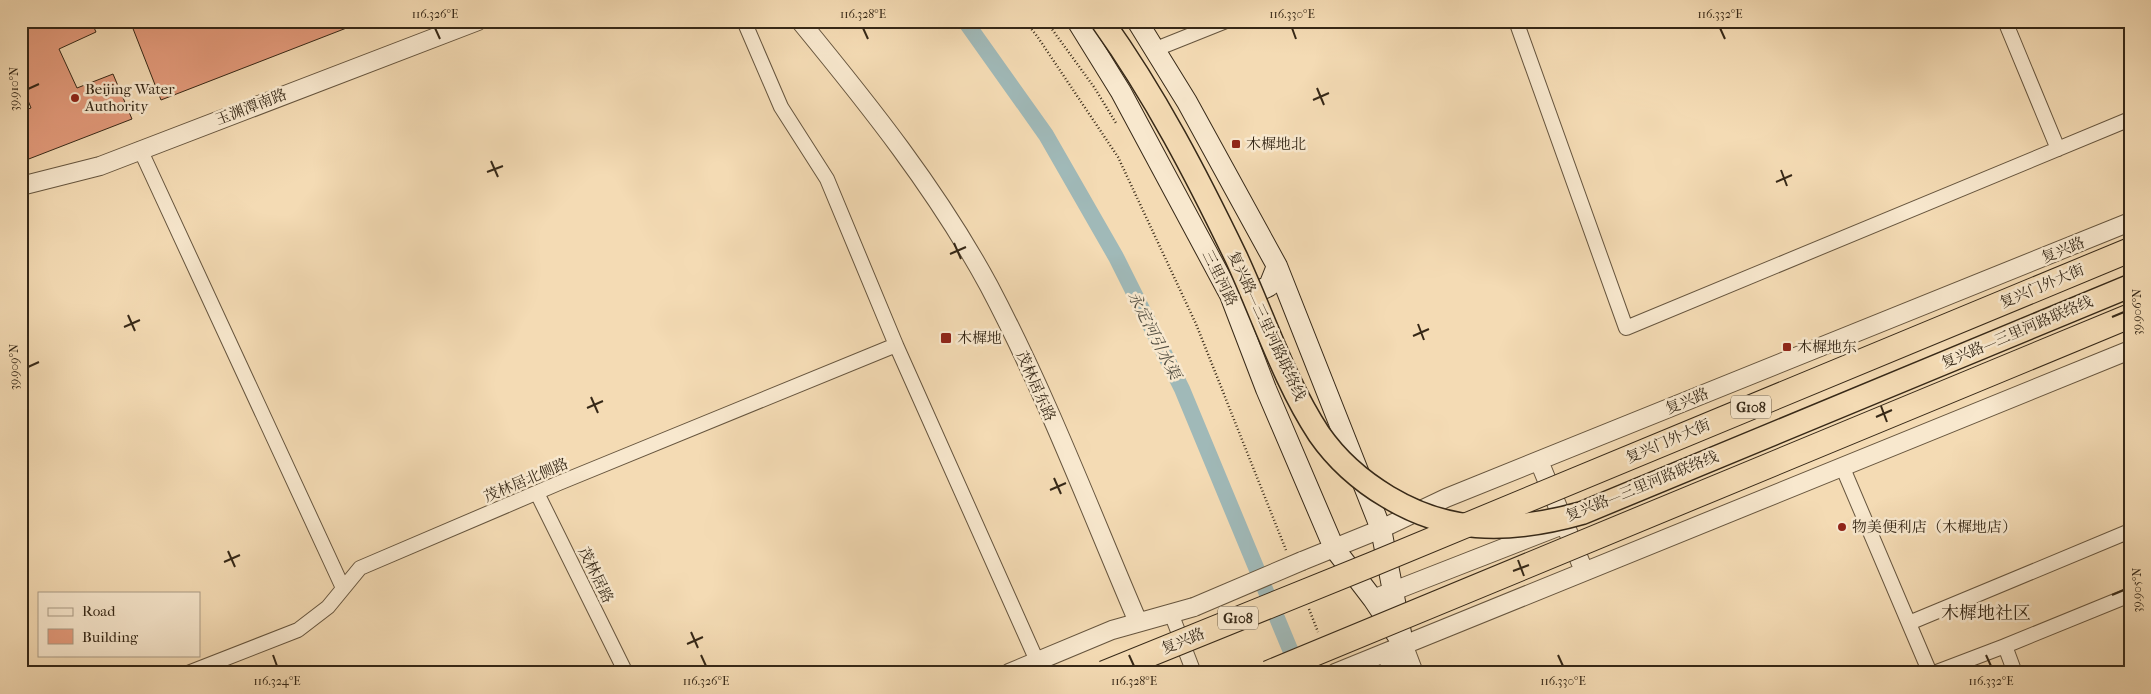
<svg xmlns="http://www.w3.org/2000/svg" width="2151" height="694" font-family="'IM FELL French Canon','Noto Serif SC',serif">
	<style>
		.lines { fill: none; stroke-linecap: round; stroke-linejoin: round }
		.canal { stroke: #a0b9b8; stroke-width: 16 }
		.building { fill: #e49b7c; stroke: #362817 }
		.minor-casing { stroke: #66553e; stroke-width: 16 }
		.tertiary-casing { stroke: #66553e; stroke-width: 20 }
		.secondary-casing { stroke: #362817; stroke-width: 22 }
		.path { stroke: #362817; stroke-width: 2.5; stroke-dasharray: 1 2.5; stroke-linecap: butt }
		.minor { stroke: #f8e8ce; stroke-width: 14 }
		.tertiary { stroke: #f8e8ce; stroke-width: 18 }
		.secondary { stroke: #f8e8ce; stroke-width: 20 }
		.tertiary-bridge-casing { stroke: #66553e; stroke-width: 20; stroke-linecap: butt }
		.primary-bridge-casing { stroke: #362817; stroke-width: 25; stroke-linecap: butt }
		.trunk-bridge-casing { stroke: #362817; stroke-width: 26; stroke-linecap: butt }
		.tertiary-bridge { stroke: #f8e8ce; stroke-width: 18 }
		.primary-bridge { stroke: #f4dbb4; stroke-width: 22 }
		.trunk-bridge { stroke: #f4dbb4; stroke-width: 24 }
		.ticks { fill: none; stroke: #362817; stroke-width: 2 }
		.poi-dot { fill: #8f2418; stroke: #f8e8ce; stroke-width: 2 }
		.labels { text-anchor: middle; stroke-width: 5; stroke-linejoin: round; paint-order: stroke }
		.shield { fill: #f8e8ce; stroke: #70624e; stroke-width: 1 }
		.shield-label { font-size: 14px; font-weight: bold; fill: #362817 }
		.poi-label { font-size: 15px; fill: #362817; stroke: #f8e8ce; text-anchor: start }
		.street-label { font-size: 15px; fill: #362817; stroke: #f8e8ce }
		.water-label { font-size: 16px; font-style: italic; fill: #504c3f; stroke: #f8e8ce }
		.quarter-label { font-size: 18px; fill: #362817; stroke: #f8e8ce }
		.neatline { fill: none; stroke: #362817; stroke-width: 2 }
		.ticks-label { font-size: 12px; text-anchor: middle; fill: #362817 }
	</style>
	<rect width="100%" height="100%" fill="#f4dbb4"/>
	<filter id="stains"><feTurbulence type="fractalNoise" baseFrequency=".004" numOctaves="4"/><feColorMatrix values="0 0 0 0 .2 0 0 0 0 .09 0 0 0 0 .02 0 0 0 .5 -.17"/></filter>
	<radialGradient id="worn" r=".72"><stop offset=".6" stop-color="#630" stop-opacity="0"/><stop offset="1" stop-color="#630" stop-opacity=".3"/></radialGradient>
	<g class="lines">
		<path class="canal" d="M965,21L1046,135L1116,257L1182,389L1299,671"/>
	</g>
	<path class="building" d="M21,21H91L96,32L59,49L77,88L113,74L132,119L21,162V111L31,108L21,83Z
		M130,21H362V22L161,100Z"/>
	<g class="lines">
		<g class="minor-casing">
			<path id="minor" d="M744,21L781,107L827,179L896,345L1037,661
				M1516,21L1626,328L2130,119
				M2005,21L2058,149
				M1156,49L1226,21
				M140,149L343,588
				M1842,466L1930,673
				M537,493L626,673
				M1171,613L1194,673
				M1909,623L2130,531
				M2005,646L2130,595
				M188,673L298,630L328,607L360,568L559,483L896,345
				M1934,673L2005,646L2015,673"/>
		</g>
		<g class="tertiary-casing">
			<path id="tertiary" d="M800,21C869,105 937,190 989,286C1046,394 1090,510 1138,622
				M21,186L100,166L478,21
				M1539,461L1584,571
				M1302,561L1381,529L1446,498L2130,222
				M1373,599L1560,526
				M1403,644L1414,673
				M1009,673L1112,630L1194,607
				M1335,673L2130,350
				M1386,673L1403,644"/>
		</g>
		<g class="secondary-casing">
			<path id="secondary" d="M1077,21L1121,92L1230,295L1266,389L1334,548L1373,599L1403,644
				M1137,21L1187,102L1277,266L1381,529L1401,633
				M1237,295L1248,296L1269,286L1277,266"/>
		</g>
		<path class="path" d="M1025,21L1037,36L1118,157L1196,324L1286,550
			M1046,21L1094,87L1116,123
			M1309,609L1318,632"/>
		<use href="#minor" class="minor"/>
		<use href="#tertiary" class="tertiary"/>
		<use href="#secondary" class="secondary"/>
		<g class="tertiary-bridge-casing">
			<path id="tertiary-bridge" d="M1194,607L1302,561"/>
		</g>
		<g class="primary-bridge-casing">
			<path id="primary-bridge" d="M1102,21C1155,95 1197,176 1236,257C1263,315 1284,381 1319,434C1353,483 1416,522 1476,526C1513,529 1547,523 1582,513L2130,286"/>
		</g>
		<g class="trunk-bridge-casing">
			<path id="trunk-bridge" d="M1104,673L1373,564L2130,250
				M1268,673L2130,316"/>
		</g>
		<use href="#tertiary-bridge" class="tertiary-bridge"/>
		<use href="#primary-bridge" class="primary-bridge"/>
		<use href="#trunk-bridge" class="trunk-bridge"/>
	</g>
	<path class="ticks" d="M435,28L440,39M863,28L868,39M1292,28L1296,39M1720,28L1725,39M1317,88L1324,105M28,89L39,84M1313,100L1329,93M491,161L498,177M1781,170L1787,186M487,172L503,166M1776,182L1792,175M954,243L961,259M950,254L966,247M128,315L135,331M2112,317L2124,312M1418,324L1424,340M124,327L140,320M1413,336L1429,329M28,367L39,362M591,397L598,413M1881,406L1887,422M587,408L603,401M1876,417L1892,410M1054,478L1061,494M1050,490L1066,483M228,551L235,567M1518,560L1524,576M224,562L240,555M1513,571L1529,565M2112,595L2124,590M691,632L698,648M687,644L703,637M273,655L277,666M701,655L706,666M1129,655L1134,666M1558,655L1563,666M1986,655L1991,666"/>
	<g class="poi-dot">
		<circle cx="75" cy="98" r="5"/>
		<rect x="1231" y="139" width="10" height="10" rx="2.5"/>
		<rect x="940" y="332" width="12" height="12" rx="2.5"/>
		<rect x="1782" y="342" width="10" height="10" rx="2.5"/>
		<circle cx="1842" cy="527" r="5"/>
	</g>
	<g class="labels">
		<g class="shield">
			<rect x="1731" y="395.5" width="40" height="23" rx="4"/>
			<rect x="1218" y="606.5" width="40" height="23" rx="4"/>
		</g>
		<g class="shield-label">
			<text x="1751" y="412">G108</text>
			<text x="1238" y="623">G108</text>
		</g>
		<g class="poi-label">
			<text x="85" y="94">Beijing Water<tspan x="85" dy="17">Authority</tspan></text>
			<text x="1246" y="149">木樨地北</text>
			<text x="957" y="343">木樨地</text>
			<text x="1797" y="352">木樨地东</text>
			<text x="1852" y="532">物美便利店（木樨地店）</text>
		</g>
		<g class="street-label">
			<text transform="translate(251 107) rotate(-21)" y="5">玉渊潭南路</text>
			<text transform="translate(2063 250) rotate(-22)" y="5">复兴路</text>
			<text transform="translate(1220 278) rotate(64)" y="5">三里河路</text>
			<text transform="translate(2042 286) rotate(-23)" y="5">复兴门外大街</text>
			<text transform="translate(1267 326) rotate(65)" y="5">复兴路—三里河路联络线</text>
			<text transform="translate(2017 332) rotate(-23)" y="5">复兴路—三里河路联络线</text>
			<text transform="translate(1036 386) rotate(66)" y="5">茂林居东路</text>
			<text transform="translate(1687 401) rotate(-22)" y="5">复兴路</text>
			<text transform="translate(1668 441) rotate(-23)" y="5">复兴门外大街</text>
			<text transform="translate(526 480) rotate(-23)" y="5">茂林居北侧路</text>
			<text transform="translate(1642 486) rotate(-22)" y="5">复兴路—三里河路联络线</text>
			<text transform="translate(596 575) rotate(64)" y="5">茂林居路</text>
			<text transform="translate(1183 641) rotate(-22)" y="5">复兴路</text>
		</g>
		<g class="water-label">
			<text transform="translate(1155 335) rotate(63)" y="6">永定河引水渠</text>
		</g>
		<g class="quarter-label">
			<text x="1986" y="619">木樨地社区</text>
		</g>
	</g>
	<rect width="2151" height="694" fill="none" stroke="#f4dbb4" stroke-width="55"/>
	<rect x="38" y="592" width="162" height="65" fill="#f8e8ce" stroke="#aa9b85"/>
	<rect x="48" y="608" width="25" height="8" fill="#f8e8ce" stroke="#aa9b85"/>
	<text x="82" y="616" font-size="15" fill="#362817">Road</text>
	<rect x="48" y="629" width="25" height="15" fill="#e49b7c" stroke="#aa9b85"/>
	<text x="82" y="642" font-size="15" fill="#362817">Building</text>
	<rect x="28" y="28" width="2096" height="638" class="neatline"/>
	<g class="ticks-label">
		<text x="435" y="18">116.326°E</text>
		<text x="863" y="18">116.328°E</text>
		<text x="1292" y="18">116.330°E</text>
		<text x="1720" y="18">116.332°E</text>
		<text transform="translate(14 89) rotate(-90)" y="4">39.910°N</text>
		<text transform="translate(2137 312) rotate(-90)" y="4">39.906°N</text>
		<text transform="translate(14 367) rotate(-90)" y="4">39.909°N</text>
		<text transform="translate(2137 590) rotate(-90)" y="4">39.905°N</text>
		<text x="277" y="685">116.324°E</text>
		<text x="706" y="685">116.326°E</text>
		<text x="1134" y="685">116.328°E</text>
		<text x="1563" y="685">116.330°E</text>
		<text x="1991" y="685">116.332°E</text>
	</g>
	<rect width="100%" height="100%" filter="url(#stains)"/>
	<rect width="100%" height="100%" fill="url(#worn)"/>
</svg>
